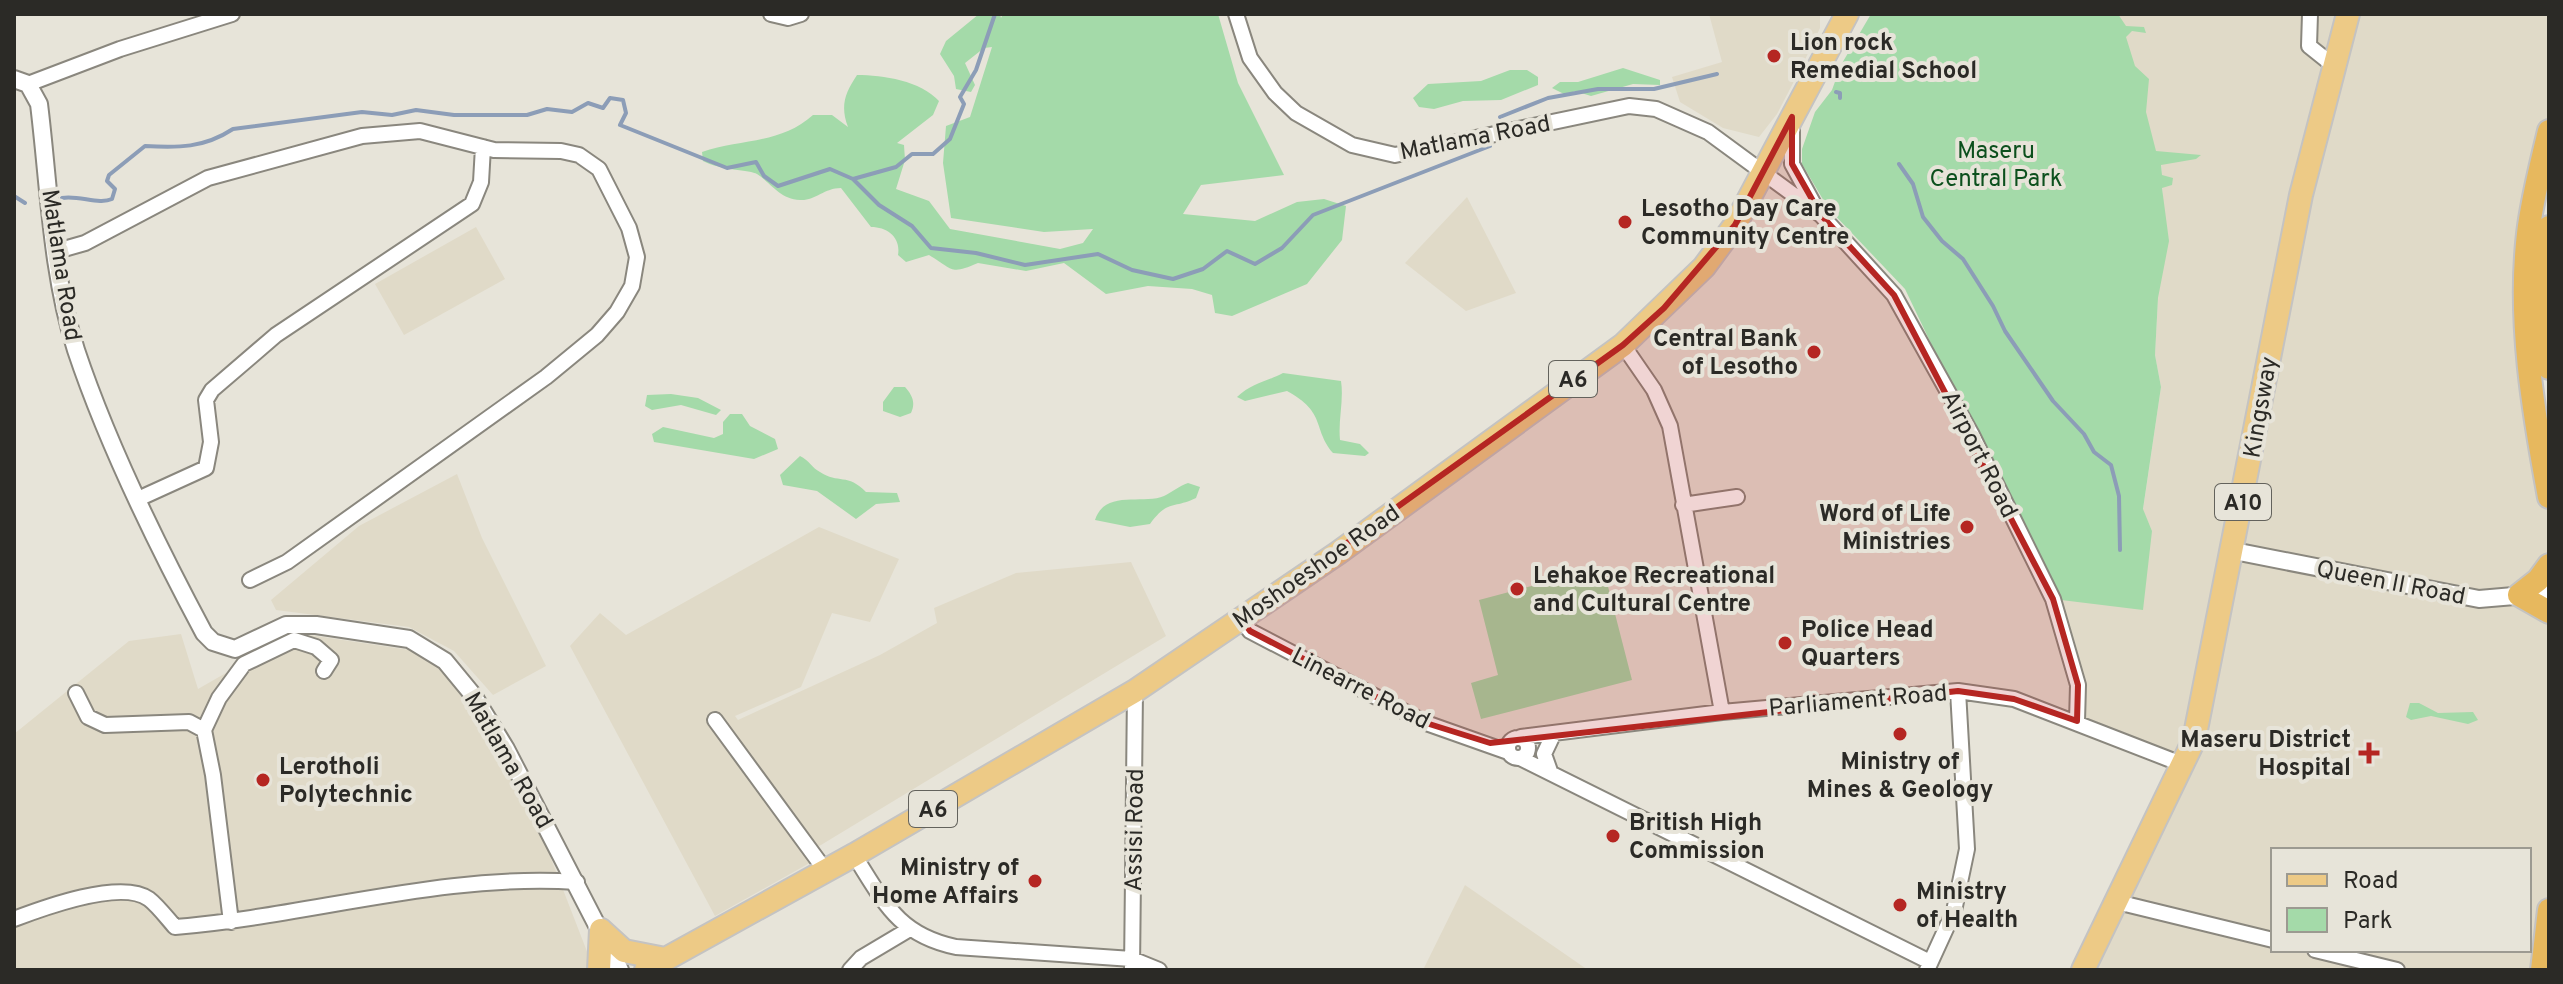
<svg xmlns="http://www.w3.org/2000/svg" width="2563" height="984" font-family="Overpass,sans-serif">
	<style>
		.built { fill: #e0dac8; fill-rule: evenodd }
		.green { fill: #a4daa9 }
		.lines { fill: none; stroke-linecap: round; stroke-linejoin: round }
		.stream { stroke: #8c9db7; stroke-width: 4 }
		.minor-casing { stroke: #8a877e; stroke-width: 18 }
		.tertiary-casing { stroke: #8a877e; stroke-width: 20 }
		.primary-casing { stroke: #c4c3c2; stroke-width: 26 }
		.trunk-casing { stroke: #c4c3c2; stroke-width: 26 }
		.minor { stroke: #fff; stroke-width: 14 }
		.tertiary { stroke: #fff; stroke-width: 16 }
		.primary { stroke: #edca86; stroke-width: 22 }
		.trunk { stroke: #e7b85e; stroke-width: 22 }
		.marked { fill: #b52622; fill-opacity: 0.2; stroke: #b52622; stroke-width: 6; stroke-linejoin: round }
		.poi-dot { fill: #b52622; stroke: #e7e4d9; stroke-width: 3 }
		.labels { text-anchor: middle; stroke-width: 8; stroke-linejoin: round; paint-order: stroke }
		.shield { fill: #e7e4d9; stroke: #63625c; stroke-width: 2 }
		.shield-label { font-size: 22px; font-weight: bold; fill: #2b2a26 }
		.poi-label { font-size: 24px; font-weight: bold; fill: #2b2a26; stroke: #e7e4d9; text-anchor: start }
		.street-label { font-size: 24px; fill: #2b2a26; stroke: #e7e4d9 }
		.park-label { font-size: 24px; fill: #0c501d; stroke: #e7e4d9 }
	</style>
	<rect width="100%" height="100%" fill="#e7e4d9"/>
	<path class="built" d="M1709,14H1820V28L1803,64L1777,114L1759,137L1723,128L1680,102L1672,77L1722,62Z
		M2111,14H2549V131L2528,234L2549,497V910L2542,970H2083L2184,766L2077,721L2078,685L2053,599L2152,531L2143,510L2161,387L2155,355L2163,206L2161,159L2143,134ZM2273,850H2529V950H2273Z
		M1467,197L1516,293L1466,311L1405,263Z
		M476,227L505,279L404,335L375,284Z
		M457,474L482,538L546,666L493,695L454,651L409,627L276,610L271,600L359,526Z
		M819,527L899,559L870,622L832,613L801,687L735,716L738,720L880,655L937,623L934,608L1016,573L1131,562L1166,636L816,848L822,856L715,916L570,646L600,613L626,635Z
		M296,633L423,652L452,681L538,825L593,967L588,970H14V734L129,641L181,634L198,689Z
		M1465,885L1588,970H1423Z"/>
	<path class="green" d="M979,14H1000L1001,18L1003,14H1218L1238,83L1284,175L1201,185L1183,214L1255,221L1297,202L1324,199L1346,206L1342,240L1307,284L1232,316L1215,313L1212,295L1192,289L1148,286L1106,294L1064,263L1026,271L978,263C950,275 954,270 929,255L906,262L898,255C901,238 888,227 871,227L841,188C824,188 815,201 800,200C780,199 772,184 757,174C751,170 719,170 703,161L702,152C740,139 781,144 813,115H832L848,127C840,106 845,93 857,75C883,75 921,81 939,101L933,115L897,143L904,145L905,160L896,189L929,201L950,229L1060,249L1083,243L1093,229L1044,232L951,218L943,163L946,126L970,117L992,47L984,48L965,63L975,85L971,92L956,89L954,76L940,54L946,41Z
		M1871,14H2118L2126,26L2144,27L2146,33L2132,31L2126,37L2135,66L2149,79L2146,112L2156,151L2201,155L2196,159L2161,165L2162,175L2173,178L2172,185L2162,188L2169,241L2158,298L2155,355L2161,387L2143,509L2152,531L2143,610L2053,599L1905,289L1828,208L1802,164V149L1815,112L1832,90L1841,65Z
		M1623,68L1660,80V85L1633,84L1591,96L1575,91L1566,95L1552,88L1560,82H1578Z
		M1510,70H1527L1538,77V85L1501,100L1463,101L1434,109L1419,107L1413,98L1428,84L1481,81Z
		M1283,373L1341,381C1344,400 1338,420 1340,440L1360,444L1369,453L1365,456L1333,453C1312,428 1327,413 1287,391L1245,401L1237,397C1252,383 1266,382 1283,373Z
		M894,387H905C912,395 916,402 911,413L900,417L883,411V402Z
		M671,394L698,398L721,410L716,415L681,405L652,410L645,406L647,395Z
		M730,414H742L750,426L775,439L778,449L754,459L654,442L652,434L663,427L714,438L723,434V422Z
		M800,456C809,460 812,468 820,472C838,484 848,473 866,492L897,493L900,502L876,504L856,519L817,491L783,485L780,475Z
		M1188,483L1200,487L1196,498C1174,509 1168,499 1150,524L1130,527L1095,520C1105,489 1143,505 1164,496C1172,492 1179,486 1188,483Z
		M1603,567L1632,680L1481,719L1471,683L1498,675L1479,600Z
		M2410,703H2419L2438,713L2473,712L2478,720L2468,724L2431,716L2411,720L2406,717Z"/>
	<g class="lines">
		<path class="stream" d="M1836,92L1840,93V98
			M1500,117L1548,98L1598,89H1654L1717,74
			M1899,164L1913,184L1923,217L1942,241L1963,259L1993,306L2005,331L2053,401L2084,434L2094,452L2111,465L2119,496L2120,550
			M853,179L896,167L912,154H933L950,139L964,104L960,97L976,70L995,14
			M14,196L25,203
			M62,198C79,195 99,205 112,199L115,189L107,181L109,175L145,146C178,148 204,148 233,129L362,112L392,115L416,110L454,115H527L547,109L572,112L588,103L603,108L610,98L623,100L626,113L620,125L727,168L756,162L764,176L778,186L830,169L853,179L879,205L912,226L931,248L976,253L1025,265L1098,254L1132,270L1173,279L1203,269L1227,251L1255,264L1282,248L1313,215L1490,146"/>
		<g class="minor-casing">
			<path id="minor" d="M771,14L788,18L801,14
				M1236,14L1250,58L1275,93L1296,113L1352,145L1395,155L1629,106L1656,109L1708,132L1821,215L1894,295L1972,435L2053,599L2078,685L2077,721
				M2310,14L2309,46L2334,66
				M28,84L120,49L232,14
				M1792,123V164L1816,208
				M57,251L85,243L208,178L362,136L420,131L494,150L561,151L579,155L599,169L629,228L637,257L632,286L617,312L597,335L546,377L287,562L250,580
				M1623,345L1654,390L1670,426L1722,712
				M138,499L206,468L211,442L206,400L212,390L276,335L472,204L481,182L483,147
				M1683,505L1737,497
				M1241,619L1250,631L1426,723L1508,752
				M76,693L88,717L105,725L189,722L204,730
				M715,720L825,870
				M1521,737L1722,712L1958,691L2014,699L2184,765
				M1508 748a10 10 0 1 1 20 0a10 10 0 1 1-20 0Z
				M1520,758L1930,962
				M1550,771L1544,754L1553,735
				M854,855C884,902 898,935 956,947L1132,959L1159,970
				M2117,902L2273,940
				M14,919C43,908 121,879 149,899C158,906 167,918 175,927C309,916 443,873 577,882
				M231,922L213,775L204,730L219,698L244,664L294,640L316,647L331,660L324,671
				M2315,950L2397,970
				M850,970L861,958L908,930
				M1132,970L1135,691
				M1927,970L1954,911L1967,849L1958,691"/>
		</g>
		<g class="tertiary-casing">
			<path id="tertiary" d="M14,79L28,84L39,104C49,184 51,272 76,350C107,443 158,547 204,633L213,642L235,649L286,625H316L409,639L445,661L473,695L506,749L620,970
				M2234,551L2479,599L2549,593"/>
		</g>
		<g class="primary-casing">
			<path id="primary" d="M601,930L624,951L665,959
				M599,970L601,930
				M646,970L854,855L1135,691L1338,553L1623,345L1704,267L1735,225L1847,14
				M2083,970L2194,740L2301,195L2348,14"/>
		</g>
		<g class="trunk-casing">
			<path id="trunk" d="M2549,131C2541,165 2532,199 2528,234C2518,320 2533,411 2549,497
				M2549,227L2545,285L2549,368
				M2549,565L2538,580L2519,595L2549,612
				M2542,970L2549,910"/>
		</g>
		<use href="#minor" class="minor"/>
		<use href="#tertiary" class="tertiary"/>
		<use href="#primary" class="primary"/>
		<use href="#trunk" class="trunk"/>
	</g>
	<path class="marked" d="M1792,117V164L1821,215L1894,295L2053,599L2078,685L2077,721L2014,699L1958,691L1490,743L1426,723L1250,631L1241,619L1623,345L1664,308L1735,225Z"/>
	<g class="poi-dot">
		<circle cx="1774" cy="56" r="8"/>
		<circle cx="1625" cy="222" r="8"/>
		<circle cx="1814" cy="352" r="8"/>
		<circle cx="1967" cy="527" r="8"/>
		<circle cx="1517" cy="589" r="8"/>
		<circle cx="1785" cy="643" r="8"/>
		<circle cx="1900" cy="734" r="8"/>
		<path d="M2365 741h8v8h8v8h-8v8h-8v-8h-8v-8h8z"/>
		<circle cx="263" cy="780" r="8"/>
		<circle cx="1613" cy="836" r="8"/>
		<circle cx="1035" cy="881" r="8"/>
		<circle cx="1900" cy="905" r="8"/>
	</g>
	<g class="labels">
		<g class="shield">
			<rect x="1549" y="361" width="48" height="36" rx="6"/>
			<rect x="2215" y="484" width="56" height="36" rx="6"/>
			<rect x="909" y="791" width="48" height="36" rx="6"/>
		</g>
		<g class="shield-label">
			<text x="1573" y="387">A6</text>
			<text x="2243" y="510">A10</text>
			<text x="933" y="817">A6</text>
		</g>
		<g class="poi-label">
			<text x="1790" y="50">Lion rock<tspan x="1790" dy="28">Remedial School</tspan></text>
			<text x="1641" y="216">Lesotho Day Care<tspan x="1641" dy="28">Community Centre</tspan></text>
			<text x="1798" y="346" text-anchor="end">Central Bank<tspan x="1798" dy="28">of Lesotho</tspan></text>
			<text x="1951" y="521" text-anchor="end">Word of Life<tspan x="1951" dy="28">Ministries</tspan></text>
			<text x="1533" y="583">Lehakoe Recreational<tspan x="1533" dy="28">and Cultural Centre</tspan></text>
			<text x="1801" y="637">Police Head<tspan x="1801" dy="28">Quarters</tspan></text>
			<text x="2351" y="747" text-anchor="end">Maseru District<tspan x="2351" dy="28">Hospital</tspan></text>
			<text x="1900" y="769" text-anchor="middle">Ministry of<tspan x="1900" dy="28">Mines &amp; Geology</tspan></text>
			<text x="279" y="774">Lerotholi<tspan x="279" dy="28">Polytechnic</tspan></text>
			<text x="1629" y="830">British High<tspan x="1629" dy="28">Commission</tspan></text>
			<text x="1019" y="875" text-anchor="end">Ministry of<tspan x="1019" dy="28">Home Affairs</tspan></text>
			<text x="1916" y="899">Ministry<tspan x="1916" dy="28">of Health</tspan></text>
		</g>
		<g class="street-label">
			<text transform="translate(1475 137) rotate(-11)" y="8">Matlama Road</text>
			<text transform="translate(62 265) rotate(81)" y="8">Matlama Road</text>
			<text transform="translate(2260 407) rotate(-80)" y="8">Kingsway</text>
			<text transform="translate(1980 454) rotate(63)" y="8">Airport Road</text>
			<text transform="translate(1316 566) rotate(-35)" y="8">Moshoeshoe Road</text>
			<text transform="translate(2391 582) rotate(11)" y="8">Queen II Road</text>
			<text transform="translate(1361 688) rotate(27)" y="8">Linearre Road</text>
			<text transform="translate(1858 700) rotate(-5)" y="8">Parliament Road</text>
			<text transform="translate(509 760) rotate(60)" y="8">Matlama Road</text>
			<text transform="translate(1134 830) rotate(-89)" y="8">Assisi Road</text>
		</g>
		<g class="park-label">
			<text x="1996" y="158">Maseru<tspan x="1996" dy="28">Central Park</tspan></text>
		</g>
	</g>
	<rect width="2563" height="984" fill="none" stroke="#2b2a26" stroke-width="32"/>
	<rect x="2271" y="848" width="260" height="104" fill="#e7e4d9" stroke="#9c9a91" stroke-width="2"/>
	<rect x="2287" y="874" width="40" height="12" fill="#edca86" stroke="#9c9a91" stroke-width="2"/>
	<text x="2343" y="888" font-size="24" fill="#2b2a26">Road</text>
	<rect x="2287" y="908" width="40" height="24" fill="#a4daa9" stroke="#9c9a91" stroke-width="2"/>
	<text x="2343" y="928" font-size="24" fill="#2b2a26">Park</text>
</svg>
